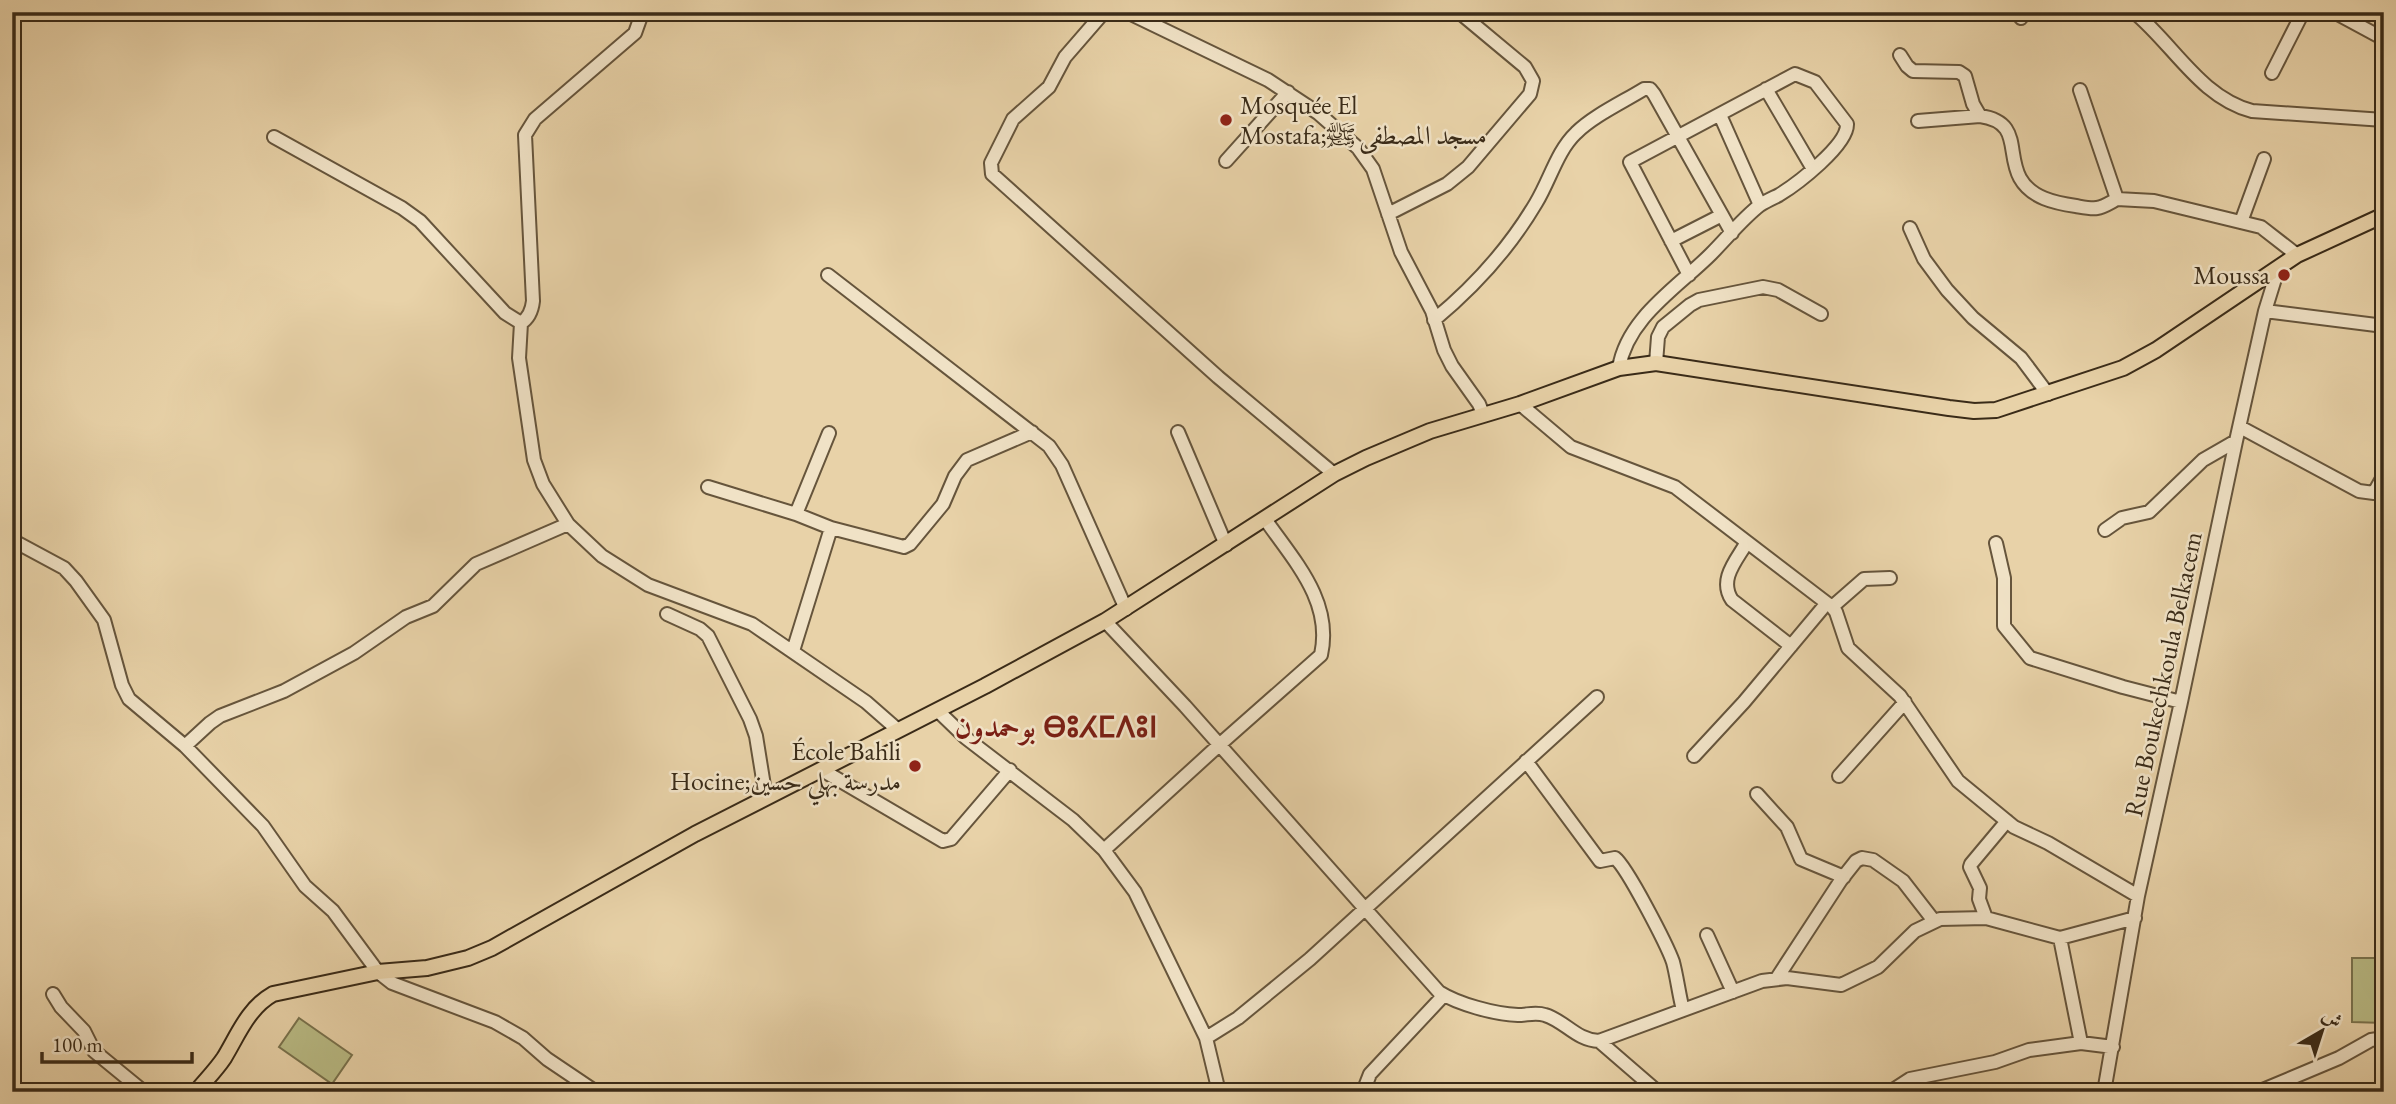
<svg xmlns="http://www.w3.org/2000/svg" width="2396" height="1104" font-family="'EB Garamond',Amiri,'Noto Sans Tifinagh',serif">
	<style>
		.green { fill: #b9bb85; stroke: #7a734e; stroke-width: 2 }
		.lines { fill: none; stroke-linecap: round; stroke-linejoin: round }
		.minor-casing { stroke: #66553c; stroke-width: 16 }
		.major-casing { stroke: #3a2b18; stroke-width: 18 }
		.minor { stroke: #f0e2c6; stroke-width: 12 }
		.major { stroke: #e8d2a8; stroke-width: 14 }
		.poi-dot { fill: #8f2418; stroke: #f0e2c6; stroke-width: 2.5 }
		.labels { text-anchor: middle; stroke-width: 5; stroke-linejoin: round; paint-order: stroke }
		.poi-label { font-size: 26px; fill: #3a2b18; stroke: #f0e2c6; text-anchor: end }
		.street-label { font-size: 26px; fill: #3a2b18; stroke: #f0e2c6 }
		.quarter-label { font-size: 30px; font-weight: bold; fill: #7a1f14; stroke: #f0e2c6 }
	</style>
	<rect width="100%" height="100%" fill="#e8d2a8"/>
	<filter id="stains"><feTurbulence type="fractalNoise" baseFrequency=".00286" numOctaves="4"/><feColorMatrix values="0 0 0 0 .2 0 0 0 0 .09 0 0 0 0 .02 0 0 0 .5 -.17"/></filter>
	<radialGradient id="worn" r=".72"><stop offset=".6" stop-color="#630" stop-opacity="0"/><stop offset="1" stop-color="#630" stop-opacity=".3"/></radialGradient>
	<path class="green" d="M2352,958H2384V1023L2352,1022Z
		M299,1018L352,1055L332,1084L279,1047Z"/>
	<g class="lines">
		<g class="minor-casing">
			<path id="minor" d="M639,12L640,19L635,33L535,119L525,135L533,301C532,310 529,318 521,323L519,358L534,460L543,484L568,524L602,556L648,585L752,624L866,702L898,730
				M1104,12L1065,57L1049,87L1013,119L991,163L992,174L1218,377L1334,474
				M1127,12L1268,80L1318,113L1358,148L1373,169L1401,252L1432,311L1444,350L1452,366L1479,404L1483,414
				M2134,12C2174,45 2200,97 2252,111L2384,120
				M2334,12L2384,39
				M2021,18L2022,12
				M1900,55L1907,66L1913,71L1959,72L1965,76L1973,104L1980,116C2022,122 2006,152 2020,178C2031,198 2055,203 2076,206C2082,207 2091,209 2097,208C2104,207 2111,202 2117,199
				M2272,73L2303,12
				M1766,89L1813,169
				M2080,90L2117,199L2154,201L2261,227L2297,255
				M1720,115L1760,205
				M1918,121L1980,116
				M274,137L402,208L420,221L505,313L521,323
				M1226,161L1288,92
				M1388,214L1447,184L1468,167L1530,94L1533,81L1525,67L1459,12
				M2241,222L2264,159
				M1910,228L1924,259L1947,290L1973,318L2021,358L2048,394
				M1671,241L1722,215
				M828,275L1049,446L1062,465L1126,609
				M2265,311L2384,326
				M1434,320C1474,287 1510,247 1536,203C1550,180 1557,151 1576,133C1593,116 1623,102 1644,89H1650L1654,94L1732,233
				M1656,363L1658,337L1663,327L1690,305L1699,300L1763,287L1778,290L1821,314
				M1619,368C1627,318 1678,287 1711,254C1727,238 1742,219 1760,205C1766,201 1773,198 1779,195C1797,184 1848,145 1847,124L1815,82L1795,74L1630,162L1689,275
				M1520,404L1571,447L1675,487L1832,607L1836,612L1848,648L1900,696L1958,781L2014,827L2048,843L2138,896
				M2240,427L2359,491L2374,493L2384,475
				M1178,432L1226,545
				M708,487L796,514L831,528L904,547L910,544L943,504L955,476L967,460L1032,432
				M796,514L829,433
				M2105,530L2122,518L2149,512L2203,460L2236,441
				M12,540L64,568L76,581L104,620L122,685L129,699L185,746L263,826L305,886L333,911L378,972L392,983L495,1022L523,1038L547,1059L596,1092
				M1747,542C1737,560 1718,579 1732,600L1791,646
				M1996,543L2004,578V626L2030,658L2123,687L2181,702
				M1832,607L1864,579L1890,578
				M667,614L700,629L708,636L750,719L756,736L766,798
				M1105,621L1185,706L1439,992C1458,1004 1494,1014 1518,1015C1527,1015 1536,1012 1545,1015C1565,1021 1576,1040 1599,1041L1762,981L1787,978L1841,985L1878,967L1915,931L1940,919L1986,918L2060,938L2135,918
				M793,651L831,528
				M938,711L966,738L1073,820L1104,850L1135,892L1206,1038L1219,1092
				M185,746L210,723L220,716L284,691L354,653L406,617L433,606L476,564L568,524
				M1694,756L1744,702L1826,604
				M1526,761L1600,861L1615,858C1627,867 1667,945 1673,962C1677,977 1679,995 1683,1010
				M822,770L943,841L951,839L1010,770
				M1839,776L1905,702
				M1757,794L1787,827L1801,859L1844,877
				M1104,850L1218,746L1321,655C1333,601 1294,561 1265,519
				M1986,918L1979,899L1980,888L1970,867L1971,864L2007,821
				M1707,935L1733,992
				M2060,938L2081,1043L2113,1047
				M1777,978L1841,880L1856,861L1862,858L1873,860L1903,881L1934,921
				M53,994L61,1007L84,1031L94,1051L144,1092
				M1206,1038L1238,1018L1310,959L1597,697
				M1599,1041L1658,1092
				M1363,1092L1370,1074L1444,995
				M1890,1092L1910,1079L1995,1062L2029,1050L2081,1043
				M2104,1092L2138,896L2181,702L2236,441L2265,311L2278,269
				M2258,1092L2339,1058L2371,1040L2384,1038"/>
		</g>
		<g class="major-casing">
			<path id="major" d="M196,1092C205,1081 216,1070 224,1058C238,1035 248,1008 273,994L378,972L427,968L468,958L492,948L695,834L985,686L1105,621L1334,474L1366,458L1430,431L1520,404L1619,368L1656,363L1949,408L1974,411L1996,410L2123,368L2156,350L2297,255L2384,215"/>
		</g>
		<use href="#minor" class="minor"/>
		<use href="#major" class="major"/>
	</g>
	<g class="poi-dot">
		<circle cx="1226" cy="120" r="7"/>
		<circle cx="2284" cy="275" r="7"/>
		<circle cx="915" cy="766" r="7"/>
	</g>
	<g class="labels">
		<g class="poi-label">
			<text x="1240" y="114" text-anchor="start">Mosquée El<tspan x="1240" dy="30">Mostafa;مسجد المصطفى ﷺ</tspan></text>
			<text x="2270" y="284">Moussa</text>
			<text x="901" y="760">École Bahli<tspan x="901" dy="30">Hocine;مدرسة بهلي حسين</tspan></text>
		</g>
		<g class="street-label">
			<text transform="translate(2163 674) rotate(-78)" y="9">Rue Boukechkoula Belkacem</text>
		</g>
		<g class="quarter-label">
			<text x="1056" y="737">بوحمدون ⴱⵓⵃⵎⴷⵓⵏ</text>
		</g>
	</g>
	<rect width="2396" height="1104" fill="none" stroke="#e8d2a8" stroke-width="42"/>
	<rect x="14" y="14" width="2368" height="1076" fill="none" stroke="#3a2b18" stroke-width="3.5"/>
	<rect x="21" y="21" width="2354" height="1062" fill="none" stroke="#3a2b18" stroke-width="2"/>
	<g transform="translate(2322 1031) rotate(39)" stroke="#f0e2c6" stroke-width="5" paint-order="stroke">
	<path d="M0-5L12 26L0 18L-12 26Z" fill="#3a2b18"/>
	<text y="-10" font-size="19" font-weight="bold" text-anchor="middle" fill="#3a2b18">ش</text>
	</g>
	<path d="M42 1052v10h150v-10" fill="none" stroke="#3a2b18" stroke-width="3.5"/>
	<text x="52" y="1052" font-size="21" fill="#3a2b18" stroke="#f0e2c6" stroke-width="5" paint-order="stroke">100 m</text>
	<rect width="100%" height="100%" filter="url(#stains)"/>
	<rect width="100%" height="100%" fill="url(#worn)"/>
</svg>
